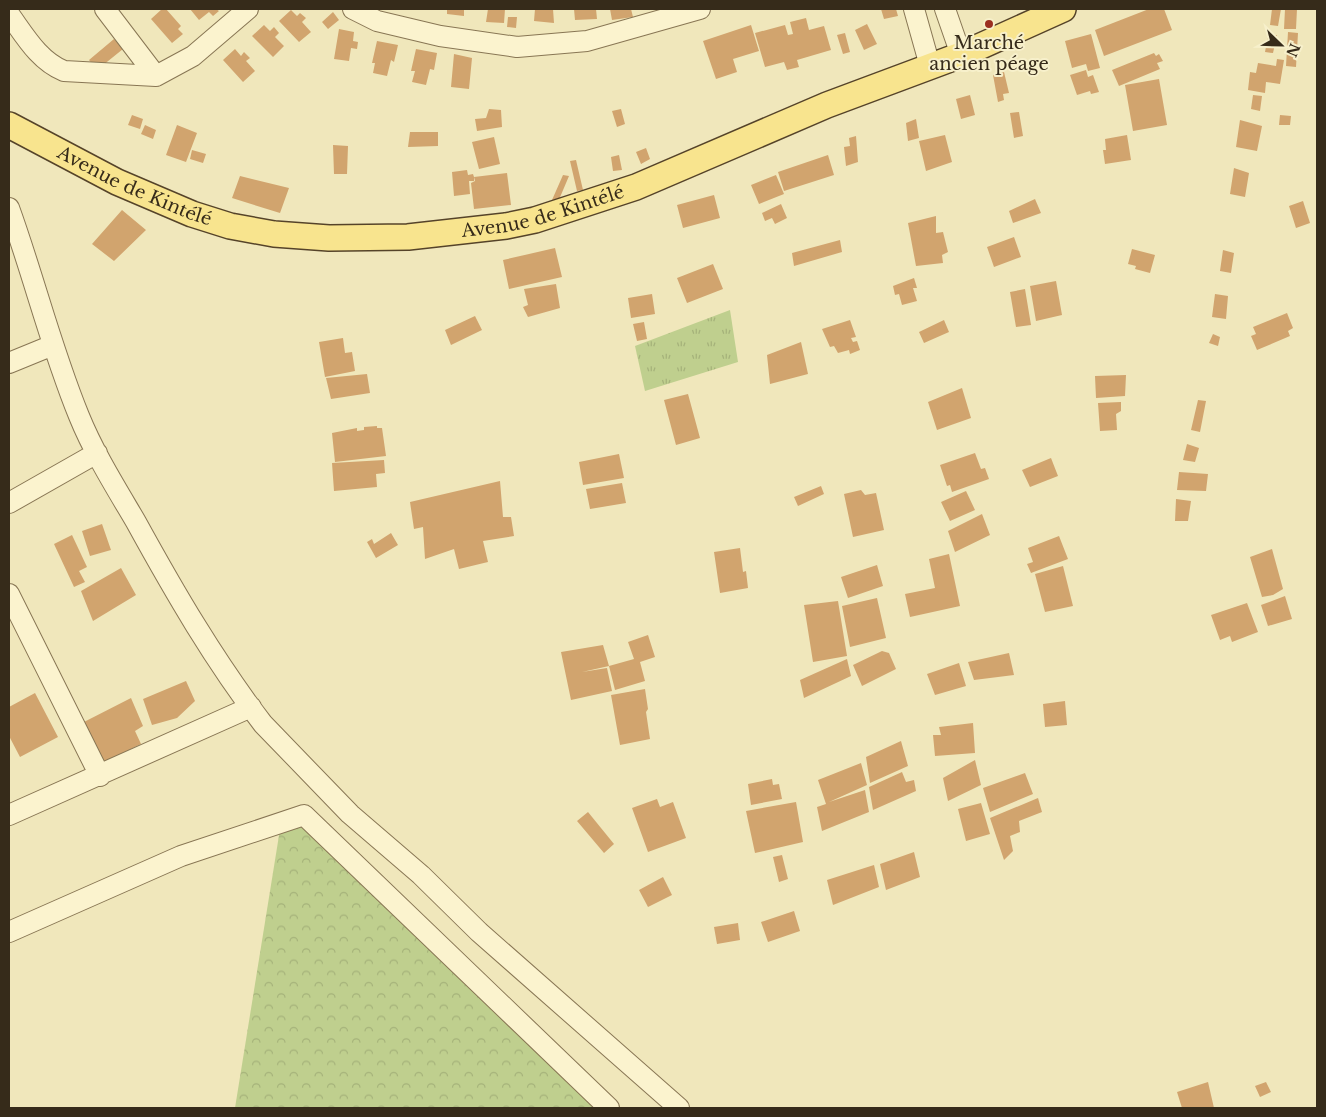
<svg xmlns="http://www.w3.org/2000/svg" width="1326" height="1117" font-family="'Libre Baskerville',serif">
	<style>
		.grass { fill: url(#grass-tufts) }
		.forest { fill: url(#forest-crowns) }
		.building { fill: #d1a46e }
		.lines { fill: none; stroke-linecap: round; stroke-linejoin: round }
		.minor-casing { stroke: #887654; stroke-width: 22 }
		.major-casing { stroke: #554329; stroke-width: 28 }
		.minor { stroke: #fbf3ce; stroke-width: 20 }
		.major { stroke: #f8e48e; stroke-width: 25 }
		.poi-dot { fill: #9b2f20; stroke: #f7f0cb; stroke-width: 2 }
		.labels { text-anchor: middle; stroke-width: 4; stroke-linejoin: round; paint-order: stroke }
		.poi-label { font-size: 18px; fill: #362b1a; stroke: #f7f0cb }
		.street-label { font-size: 18px; fill: #362b1a; stroke: #f7f0cb }
	</style>
	<defs>
		<pattern id="grass-tufts" width="24" height="20" patternUnits="userSpaceOnUse" patternTransform="scale(1.25)"><rect width="24" height="20" fill="#bfcf8e"/><path d="M3 7l-1-3M5 7V3M7 7l1-3M15 17l-1-3M17 17v-4M19 17l1-3" fill="none" stroke="#a5b27a"/></pattern>
		<pattern id="forest-crowns" width="20" height="18" patternUnits="userSpaceOnUse" patternTransform="scale(1.25)"><rect width="20" height="18" fill="#bfcf8e"/><path d="M2 6a3 3 0 1 1 6 0M12 15a3 3 0 1 1 6 0" fill="none" stroke="#a5b27a"/></pattern>
	</defs>
	<rect width="100%" height="100%" fill="#f0e7bb"/>
	<path class="grass" d="M730,310L738,362L645,391L635,346Z"/>
	<path class="forest" d="M304,815L616,1108H235L281,823Z"/>
	<path class="building" d="M162,9H166L181,26L178,29L183,34L172,43L151,19Z
		M190,9H216L219,11L213,16L209,12L199,20Z
		M447,9H464V16L447,14Z
		M488,9H505L504,23L486,22Z
		M535,9H553L554,23L534,21Z
		M574,9H596L597,19L575,20Z
		M610,9H631L633,17L612,20Z
		M881,9H896L898,16L884,19Z
		M1149,9H1164L1172,30L1104,56L1095,30Z
		M1272,9H1281L1278,26L1270,25Z
		M1285,9H1297L1296,29H1284Z
		M291,10L297,16L300,13L306,18L302,22L311,32L299,42L279,21Z
		M333,12L339,20L328,29L322,22Z
		M508,17H517L516,28L507,27Z
		M806,18L809,30L824,26L831,50L797,60L799,67L787,70L784,62L765,67L755,33L785,25L788,35L793,34L790,22Z
		M867,24L877,44L864,50L855,30Z
		M264,25L270,31L274,27L279,33L275,37L284,46L273,57L252,36Z
		M751,25L759,51L733,59L737,72L716,79L703,41Z
		M339,29L354,32L353,41L358,42L357,49L351,48L349,61L334,59Z
		M1288,32L1298,33L1296,67L1286,66Z
		M845,33L850,52L843,54L837,35Z
		M1091,34L1100,68L1088,71L1086,64L1072,68L1065,41Z
		M1277,35L1273,53L1265,52L1268,36Z
		M114,39L123,49L97,70L89,60Z
		M377,41L398,45L394,62L391,60L387,76L373,73L375,63H372Z
		M235,49L241,56L244,52L250,58L246,61L255,71L243,82L223,60Z
		M416,49L437,53L434,70L430,69L426,85L412,82L415,71H411Z
		M1154,53L1156,56L1159,54L1163,61L1157,63L1160,69L1119,86L1112,70Z
		M454,54L472,58L469,89L451,87Z
		M1277,59L1284,60L1280,84L1266,82L1265,93L1248,90L1250,72L1256,73L1258,63L1276,66Z
		M1086,70L1088,77L1093,75L1099,92L1091,94L1090,91L1077,95L1070,75Z
		M1004,72L1009,93L1003,94L1004,100L998,102L993,75Z
		M1159,79L1167,125L1133,131L1125,85Z
		M970,95L975,115L961,119L956,99Z
		M1253,95L1262,96L1260,111L1251,109Z
		M489,109L501,110L502,127L477,131L475,119L486,118Z
		M621,109L625,124L617,127L612,111Z
		M1019,112L1023,136L1014,138L1010,113Z
		M132,115L143,119L140,129L128,125Z
		M1280,115L1291,116L1290,125H1279Z
		M916,119L919,138L908,141L906,123Z
		M1240,120L1262,126L1257,151L1236,147Z
		M145,125L156,130L153,139L141,134Z
		M177,125L197,133L186,162L166,155Z
		M410,132H438V146L408,147Z
		M945,135L952,162L926,171L919,141Z
		M1127,135L1131,160L1105,164L1103,150H1106L1105,139Z
		M856,136L858,162L846,166L844,147L850,146L849,138Z
		M494,137L500,164L479,169L472,142Z
		M333,145L348,146L347,174H334Z
		M646,148L650,159L641,164L636,152Z
		M192,150L206,154L203,163L190,159Z
		M619,155L622,170L613,171L611,157Z
		M828,155L834,175L784,191L778,172Z
		M576,160L583,190L577,191L570,161Z
		M1234,168L1249,173L1245,197L1230,194Z
		M467,170L468,175L473,174L474,177L507,173L511,205L474,209L471,183L475,181L474,177V181H469L470,194L454,196L452,172Z
		M563,175L569,176L558,202L552,200Z
		M776,175L784,194L759,204L751,185Z
		M240,176L289,188L280,213L232,198Z
		M714,195L720,218L683,228L677,205Z
		M1035,199L1041,213L1013,223L1009,211Z
		M1303,201L1310,223L1296,228L1289,206Z
		M781,204L787,218L775,224L772,218L765,221L762,213Z
		M122,210L146,230L114,261L92,244Z
		M936,216V233L943,232L948,252L942,255L943,263L916,266L908,223Z
		M1014,237L1021,257L994,267L987,247Z
		M840,240L842,252L794,266L792,253Z
		M555,248L562,277L509,289L503,260Z
		M1132,249L1155,255L1150,273L1135,269L1136,266L1128,264Z
		M1223,250L1234,253L1231,273L1220,271Z
		M713,264L723,289L687,303L677,278Z
		M914,278L917,288H913L917,301L902,305L899,294L895,295L893,286Z
		M1056,281L1062,315L1036,321L1030,286Z
		M556,284L560,308L528,317L523,307L528,305L524,289Z
		M1025,289L1031,325L1016,327L1010,292Z
		M652,294L655,314L631,318L628,298Z
		M1215,294L1228,296L1226,319L1212,317Z
		M1287,313L1293,328L1288,331L1290,336L1257,350L1251,336L1256,334L1253,327Z
		M475,316L482,330L451,345L445,330Z
		M850,320L856,337L851,338L853,342L857,341L860,350L850,354L849,350L838,353L834,346L830,347L822,329Z
		M944,320L949,332L924,343L919,332Z
		M644,322L647,339L637,341L633,324Z
		M1213,334L1220,337L1218,346L1209,343Z
		M343,338L345,353L352,352L355,371L325,377L319,342Z
		M801,342L808,374L770,384L767,355Z
		M367,374L370,393L331,399L326,378Z
		M1126,375L1125,396L1096,398L1095,376Z
		M962,388L971,418L937,430L928,402Z
		M688,394L700,438L676,445L664,400Z
		M1198,400L1206,401L1200,432L1191,430Z
		M1121,402V411L1116,414L1117,430L1100,431L1098,403Z
		M377,426V428H382L386,456L335,462L332,433L357,428V431L364,430V427Z
		M1187,444L1199,448L1195,462L1183,460Z
		M975,453L981,469L985,468L989,479L952,492L950,485L947,486L940,465Z
		M619,454L624,478L583,485L579,462Z
		M1051,458L1058,476L1030,487L1022,470Z
		M384,460L385,473L376,474L377,487L334,491L332,463Z
		M1179,472L1208,474L1206,491L1177,490Z
		M500,481L503,517H511L514,536L483,541L488,562L459,569L454,549L425,559L423,527L414,529L410,502Z
		M622,483L626,503L590,509L586,489Z
		M821,486L824,494L798,506L794,497Z
		M861,490L865,495L876,493L884,530L853,537L844,494Z
		M966,491L975,510L950,521L941,502Z
		M1176,499L1191,501L1188,521H1175Z
		M982,514L990,535L955,552L948,531Z
		M102,524L111,550L90,556L82,531Z
		M391,533L398,545L376,558L367,542L372,539L374,544Z
		M72,535L87,567L79,571L85,582L74,587L54,544Z
		M1059,536L1068,559L1031,573L1027,564L1033,562L1028,548Z
		M740,548L743,572L746,571L748,588L720,593L714,552Z
		M1272,549L1283,589L1273,595L1262,597L1250,557Z
		M949,554L960,606L910,617L905,594L935,588L929,559Z
		M877,565L883,586L848,598L841,577Z
		M1063,566L1073,606L1045,612L1035,574Z
		M121,568L136,595L93,621L81,591Z
		M1285,596L1292,619L1268,626L1261,605Z
		M877,598L886,638L850,647L842,606Z
		M838,601L847,656L813,662L804,605Z
		M1247,603L1258,632L1232,642L1230,636L1220,640L1211,615Z
		M648,635L655,657L640,662L645,681L615,690L609,666L582,672L607,668L612,691L571,700L561,652L603,645L609,666L634,659L628,642Z
		M882,651L889,653L896,669L862,686L853,665Z
		M1009,653L1014,675L974,680L968,662Z
		M847,659L851,676L804,698L800,680Z
		M959,663L966,686L935,695L927,674Z
		M186,681L195,701L177,718L152,725L143,699Z
		M645,689L648,709L646,712L650,739L620,745L611,695Z
		M35,693L58,737L20,757L9,736V707Z
		M131,698L143,726L135,731L141,744L103,763L82,723Z
		M1065,701L1067,725L1045,727L1043,704Z
		M973,723L975,753L935,756L933,735H941L939,727Z
		M901,741L908,766L870,783L866,757Z
		M975,760L981,785L948,801L943,778Z
		M861,763L867,785L829,802L865,790L869,812L822,831L817,807L826,804L818,780Z
		M902,772L906,782L914,780L916,791L873,810L869,787Z
		M1025,773L1033,794L990,812L983,788Z
		M772,779L773,785L779,784L782,799L751,805L748,784Z
		M1038,798L1042,812L1019,821L1020,832L1010,836L1013,851L1004,860L990,818Z
		M657,799L660,807L673,802L686,838L648,852L632,808Z
		M796,802L803,842L755,853L746,811Z
		M981,803L990,834L966,841L958,809Z
		M588,812L614,844L604,853L577,821Z
		M914,852L920,877L886,890L880,864Z
		M782,855L788,879L779,882L773,857Z
		M874,865L879,887L833,905L827,880Z
		M663,877L672,895L648,907L639,890Z
		M794,911L800,931L768,942L761,922Z
		M738,923L740,940L717,944L714,927Z
		M1208,1082L1214,1108H1182L1177,1092Z
		M1266,1082L1271,1092L1260,1097L1255,1086Z"/>
	<g class="lines">
		<g class="minor-casing">
			<path id="minor" d="M105,9L156,76L193,56L248,9
				M353,9L377,21L440,36L517,47L587,41L700,9
				M914,9L930,66
				M945,9L961,55
				M9,14C25,36 39,61 64,71L156,76
				M9,208C34,277 51,348 79,416C94,453 116,488 136,522C175,593 214,660 263,724L350,814L421,875L479,932L679,1108
				M9,363L53,345
				M9,503L97,453
				M9,594L100,776
				M9,815L251,707
				M9,932L181,856L304,815L609,1108"/>
		</g>
		<g class="major-casing">
			<g id="major">
				<path id="s1" d="M9,125L117,182L192,214L230,226L274,234L329,238L408,237L506,226L535,220L636,187L827,105L961,55L1063,9"/>
			</g>
		</g>
		<use href="#minor" class="minor"/>
		<use href="#major" class="major"/>
	</g>
	<circle class="poi-dot" cx="989" cy="24" r="5"/>
	<g class="labels">
		<g class="poi-label">
			<text x="989" y="49">Marché<tspan x="989" dy="21">ancien péage</tspan></text>
		</g>
		<g class="street-label">
			<text dy="6" stroke="none"><textPath href="#s1" startOffset="140">Avenue de Kintélé</textPath></text>
			<text dy="6" stroke="none"><textPath href="#s1" startOffset="560">Avenue de Kintélé</textPath></text>
		</g>
	</g>
	<rect width="1326" height="1117" fill="none" stroke="#362b1a" stroke-width="20"/>
	<g transform="translate(1281 45) rotate(113)" stroke="#f7f0cb" stroke-width="4" paint-order="stroke">
	<path d="M0-4L9 19L0 12L-9 19Z" fill="#362b1a"/>
	<text y="-8" font-size="14" font-weight="bold" text-anchor="middle" fill="#362b1a">N</text>
	</g>
</svg>
